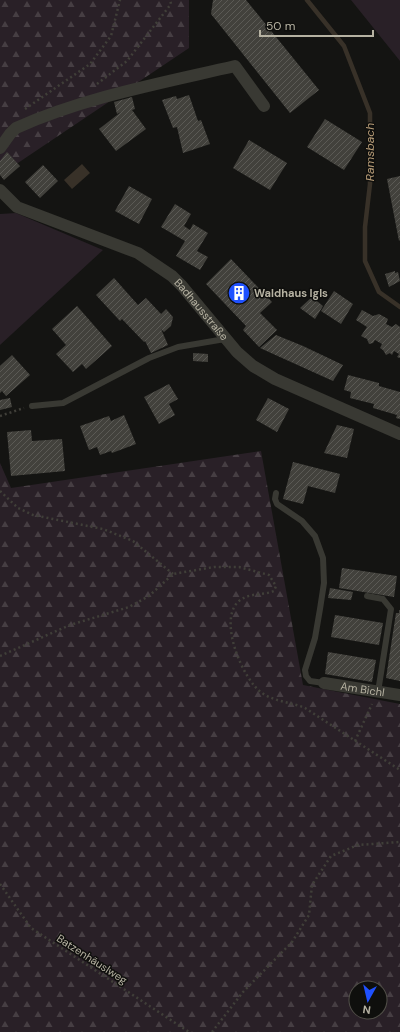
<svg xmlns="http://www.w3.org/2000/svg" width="400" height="1032" font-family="'DM Sans',sans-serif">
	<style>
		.green { fill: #292027 }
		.forest { fill: url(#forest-firs); fill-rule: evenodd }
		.water { fill: #383128 }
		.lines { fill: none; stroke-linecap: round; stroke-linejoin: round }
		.stream { stroke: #383128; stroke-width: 4.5 }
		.building { fill: url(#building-hatch) }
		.path { stroke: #403f39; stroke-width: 2.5; stroke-dasharray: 2 3; stroke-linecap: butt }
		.lane { stroke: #393933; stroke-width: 6 }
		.street { stroke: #393933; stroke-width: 12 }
		.labels { text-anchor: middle; stroke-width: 3; stroke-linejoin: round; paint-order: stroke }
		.poi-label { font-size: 11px; font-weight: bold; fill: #b6b2a2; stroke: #0f0f0d; text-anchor: start }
		.street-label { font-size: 11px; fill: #b6b2a2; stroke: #0f0f0d }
		.water-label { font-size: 12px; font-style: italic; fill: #b49a76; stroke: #0f0f0d }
	</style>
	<defs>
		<pattern id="forest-firs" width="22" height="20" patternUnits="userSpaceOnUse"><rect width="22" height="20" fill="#292027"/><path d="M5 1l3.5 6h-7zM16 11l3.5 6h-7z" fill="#463e43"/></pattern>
		<pattern id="building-hatch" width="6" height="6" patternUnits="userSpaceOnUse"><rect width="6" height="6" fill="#42413c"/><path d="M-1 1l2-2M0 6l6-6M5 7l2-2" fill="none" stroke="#5b5a55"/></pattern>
	</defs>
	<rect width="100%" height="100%" fill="#141412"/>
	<path class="green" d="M351,0H400V61Z
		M16,213L103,250L0,345V214Z"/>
	<path class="forest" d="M0,0H189V48L0,175Z
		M261,451L303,685L400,704V1032H0V463L11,488ZM356,988H380V1012H356Z"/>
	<path class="water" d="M82,164L90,173L72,189L64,180Z"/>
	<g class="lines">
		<path class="stream" d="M307,0L344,46L370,113V184L365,227V261L379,292L400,307"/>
	</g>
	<path class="building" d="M213,0H246L319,90L290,113L211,14Z
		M189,95L198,121L201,120L210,144L183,153L177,127L173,128L162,100L176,96L177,99Z
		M132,97L135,109L132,110L146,129L116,151L99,129L121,112L117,114L114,102Z
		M325,119L362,142L344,170L307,147Z
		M249,140L287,163L270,190L233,168Z
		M7,152L20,166L4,180L0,175V161Z
		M43,165L58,181L40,198L25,182Z
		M400,176V240L399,241L387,179Z
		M129,186L152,199L139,224L115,211Z
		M175,204L191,214L184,226L190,230L193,224L208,233L197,251L208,257L200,270L176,256L185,241L161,227Z
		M231,259L272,302L260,313L277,330L259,347L243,330L246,326L206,284Z
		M395,271V273L398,272L400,281L389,287L385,274Z
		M114,278L138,305L146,298L161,314L166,309L173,317L171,326L164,332L161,329L168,345L151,353L145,341L144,342L122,319L120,321L96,295Z
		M334,291L353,304L341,324L321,311Z
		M312,297L323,306L315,319L300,308Z
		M77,306L112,346L86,369L82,364L73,372L56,354L66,345L52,329Z
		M362,310L373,316L379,314L388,319L386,324L392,327L396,324L400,327V358L397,357L399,354L394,351L392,355L390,353L386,355L383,350L380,348L382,344L375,340L373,343L369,344L367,339L361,336L367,327L356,320Z
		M276,335L303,346L343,365L333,381L260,348Z
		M193,353L208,354V362L193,361Z
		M12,355L30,375L6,396L2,391L0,393V366Z
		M348,375L379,383V386L400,392V419L396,418L397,415L373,408L374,404L350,398L351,392L344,390Z
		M169,384L178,399L169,404L175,415L159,424L144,397Z
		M10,398L12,407L0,410V400Z
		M268,398L289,409L277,432L256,420Z
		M124,415L136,444L112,453L111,451L100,455L97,447L89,450L80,426L109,416L111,421Z
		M337,425L354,429L347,458L324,453Z
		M31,430L32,441L62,439L65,471L11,476L7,432Z
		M293,462L340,474L335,493L308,486L303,504L283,499Z
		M342,568L397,576L394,597L339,588Z
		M330,588L353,592L351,600L328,598Z
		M399,610H400V681L386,678L396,613H399Z
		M335,615L383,623L379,645L331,637Z
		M328,652L376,660L372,682L325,674Z"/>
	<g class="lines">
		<path class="path" d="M97,84L127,61L171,4L170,0
			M25,109L90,64L111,36L120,0
			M0,416L24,408
			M0,491L18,508L33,515L103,529L133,541L173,574
			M0,656L70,625L129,607L149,596L173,574L214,567H239L269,575L276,586L274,591C262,596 247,592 237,603C219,623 243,680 262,693C275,702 291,702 305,708L400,770
			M355,741L372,704
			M0,884L31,928L189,1032
			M212,1032L243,992L292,942L309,915L312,885L331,856L358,845L400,842"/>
		<path class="lane" d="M32,406L63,403L149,358L178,347L225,339
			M276,493L275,499L277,504L302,521L315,536L323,558L324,583L320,609L315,638L305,670L306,676L310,681L324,683
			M367,596L383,599L391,609L378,692"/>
		<g class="street">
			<path d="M0,148L10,134L16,128C85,97 162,83 235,66L264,106"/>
			<path id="s1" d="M0,190L17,207L138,253L172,276L182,286L237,352L253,366L275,379L400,434"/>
			<path id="s2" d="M324,683L400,695"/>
		</g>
	</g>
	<defs>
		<g id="building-disc" transform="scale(1.15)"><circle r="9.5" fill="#1f51ff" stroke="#0f0f0d"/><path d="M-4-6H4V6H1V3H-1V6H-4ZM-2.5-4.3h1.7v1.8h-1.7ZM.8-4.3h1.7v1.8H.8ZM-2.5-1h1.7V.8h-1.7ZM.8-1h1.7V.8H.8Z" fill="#fff"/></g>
	</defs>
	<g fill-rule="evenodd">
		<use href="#building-disc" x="239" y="293"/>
	</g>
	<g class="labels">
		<g class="poi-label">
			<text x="254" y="297">Waldhaus Igls</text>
		</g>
		<g class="street-label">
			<text dy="4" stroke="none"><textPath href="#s1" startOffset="239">Badhausstraße</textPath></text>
			<text dy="4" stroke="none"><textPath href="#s2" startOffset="39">Am Bichl</textPath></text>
			<text transform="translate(92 959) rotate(33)" y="4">Batzenhäuslweg</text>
		</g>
		<g class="water-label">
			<text transform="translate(370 152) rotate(-90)" y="4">Ramsbach</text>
		</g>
	</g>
	<g transform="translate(368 1000) rotate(188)"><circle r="19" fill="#0f0f0d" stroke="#525049"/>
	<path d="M0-3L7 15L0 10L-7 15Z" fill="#1f51ff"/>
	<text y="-6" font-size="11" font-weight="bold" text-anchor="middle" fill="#b6b2a2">N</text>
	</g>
	<path d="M260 30v6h113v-6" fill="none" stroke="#b6b2a2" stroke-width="2"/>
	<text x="266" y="30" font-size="12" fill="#b6b2a2" stroke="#0f0f0d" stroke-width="3" paint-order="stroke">50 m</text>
</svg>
